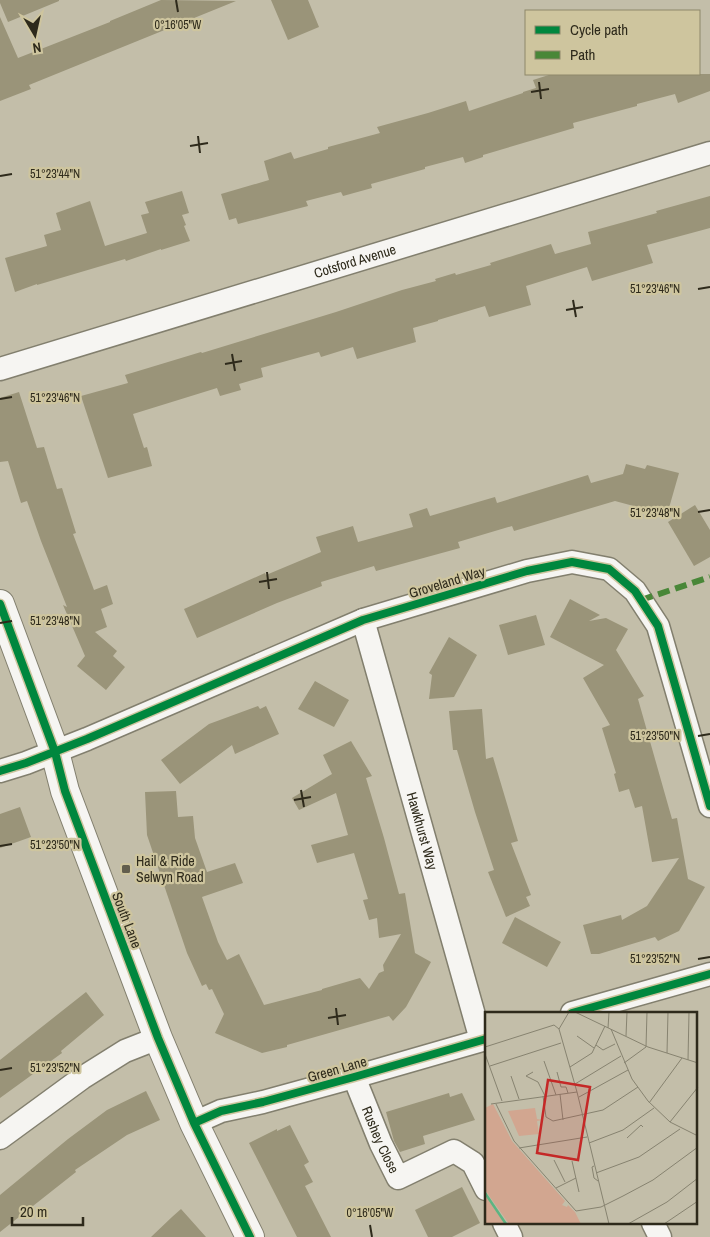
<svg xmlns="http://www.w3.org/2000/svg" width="710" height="1237" font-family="'Archivo Narrow',sans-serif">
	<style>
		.building { fill: #9a9479 }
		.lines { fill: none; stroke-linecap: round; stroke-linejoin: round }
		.street-casing { stroke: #827f6e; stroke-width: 25 }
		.secondary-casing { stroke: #827f6e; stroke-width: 30 }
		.street { stroke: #f6f5f2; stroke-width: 22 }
		.secondary { stroke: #f6f5f2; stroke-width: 28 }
		.quiet { stroke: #498738; stroke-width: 6; stroke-dasharray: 12 6; stroke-linecap: butt }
		.cycleway-casing { stroke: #cec59e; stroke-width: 11 }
		.cycleway { stroke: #00873e; stroke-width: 8 }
		.ticks { fill: none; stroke: #2e2a1b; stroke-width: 2 }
		.poi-dot { fill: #625e4d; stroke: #cec59e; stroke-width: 2 }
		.labels { text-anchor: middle; stroke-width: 4.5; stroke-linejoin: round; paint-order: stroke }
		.street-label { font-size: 14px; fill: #2e2a1b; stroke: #cec59e }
		.poi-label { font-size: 14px; fill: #2e2a1b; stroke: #cec59e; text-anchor: start }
		.inset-river { fill: none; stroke: #5db482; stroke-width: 2.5 }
		.inset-road { fill: none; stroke: #878370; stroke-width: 1 }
		.view { fill: #c52827; fill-opacity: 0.15; stroke: #c52827; stroke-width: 2.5 }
		.inset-edge { fill: none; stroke: #2e2a1b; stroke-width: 2.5 }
		.ticks-label { font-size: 12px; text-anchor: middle; fill: #2e2a1b; stroke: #cec59e; stroke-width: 4.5; stroke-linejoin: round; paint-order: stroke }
	</style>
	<rect width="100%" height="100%" fill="#c3bea9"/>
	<path class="building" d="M0,0H59V1L8,22L0,3Z
		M161,0L236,1L29,85L31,89L0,101V17L18,58L110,22V21Z
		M271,0H308L319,27L288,40Z
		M552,74H710V91L678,103L675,94L637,104V106L573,123L574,128L483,155V157L465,163L463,157L425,167V169L371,184L372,188L343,196L341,192L306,201L308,206L238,224L236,218L229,220L221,194L269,180L264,161L291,152L294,159L328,149V147L380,133L377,127L428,113L466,101L469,111L523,93V92L536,88L533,80Z
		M182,191L189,213L182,215L186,225L184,226L190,241L161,250V249L126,261L125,259L37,285V284L15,292L5,258L47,246L44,235L61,230L56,213L90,201L105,246L147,233L141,215L149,213L145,202Z
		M710,196V228L647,245L653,263L592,281L587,267L526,286L531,305L489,317L485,306L438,320V321L413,328L416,342L357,359L353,347L321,357L319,352L261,368L263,377L239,384L241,390L220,396L217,388L133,414L144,448L147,447L152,466L108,478L81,396L128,383L125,375L201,352L202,353L336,312L402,290L436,281L435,279L455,273L456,275L491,265L490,263L551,244L555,254L591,244L588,232L657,213L656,211Z
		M19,392L37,448L44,447L57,489L62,488L76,533L73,534L94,590L107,585L113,604L101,609L107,627L95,632L117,651L113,656L125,667L106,690L77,666L85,656L63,605L67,607L41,541L27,501L21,503L8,461L0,462V398Z
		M626,464L645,469L647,465L679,473L667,515L615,501L514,531L512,526L458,542L460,548L376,571L374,566L321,582L322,586L277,603L197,638L184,609L265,573L266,575L321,552L316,537L353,526L358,542L413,527L409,514L427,508L430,516L495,497L497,503L588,475L591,483L623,474Z
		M695,505L710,530V557L694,566L668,522Z
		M570,599L600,615L589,621L606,618L628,629L616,650L644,696L638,699L672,819L677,818L688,879L705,887L679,931L658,941L655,937L599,954H591L583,925L621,915L622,920L647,906L679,858L652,862L642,806L635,808L629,789L619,792L614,774L616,773L602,728L610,725L583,678L604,665L550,637Z
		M536,615L545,645L508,655L499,625Z
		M449,637L477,655L454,697L429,699L432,675L429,673Z
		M315,681L349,700L334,727L298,709Z
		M258,706L260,709L266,706L279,734L235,754L232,745L180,784L161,760L209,724Z
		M482,709L486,759L493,757L518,841L511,843L531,895L526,897L530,906L506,917L488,872L494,870L475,812L457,750H453L449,711Z
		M351,741L372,776L366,778L384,838L399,894L405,893L415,953L431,962L406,1007L393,1021L389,1016L287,1045V1047L262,1053L215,1033L224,1014L212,989L209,990L206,984L202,986L187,953L147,835L145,792L176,791L178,817L193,816L195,838L207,872L235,863L243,883L202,897L218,942L227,960L239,954L264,1005L322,990V989L360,978L369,989L379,973L384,971L383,965L401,934L379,938L377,918L369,920L363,900L368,899L354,853L317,863L311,845L348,835L336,793L299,810L292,798L332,774L323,755Z
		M20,807L31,837L0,848V814Z
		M515,917L561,942L547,967L502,943Z
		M86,992L104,1015L61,1051L62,1053L0,1098V1060Z
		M146,1091L160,1120L127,1135L75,1170L76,1172L0,1232V1195L68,1139L107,1110Z
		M449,1093L450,1097L462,1093L475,1120L423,1136L425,1144L400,1152L394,1141L386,1112Z
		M290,1125L309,1162L304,1165L313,1182L305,1186L331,1237H297L249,1143L277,1129V1131Z
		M462,1187L480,1223L452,1237H428L415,1210Z
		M181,1209L206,1237H151L172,1217Z"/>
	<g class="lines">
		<g class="street-casing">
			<g id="street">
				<path id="s1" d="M0,369L710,153"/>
				<path id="s2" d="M363,620L481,1040"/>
				<path d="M0,771L26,763L87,739L363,620L527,571L572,562L609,569L635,591L658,626L710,806"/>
				<path d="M572,1013L710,974"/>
				<path id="s3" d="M354,1077L381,1144L398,1178L454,1151L473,1163L486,1189"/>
				<path d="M194,1123L221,1111L263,1102L354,1077L486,1039"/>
				<path d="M0,1138L82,1078L125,1051L158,1038"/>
				<path d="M504,1223L511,1237"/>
				<path d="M653,1223L660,1237"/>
			</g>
		</g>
		<g class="secondary-casing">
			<path id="secondary" d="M0,604L55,752L65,791L158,1038L194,1123L250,1237"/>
		</g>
		<use href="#street" class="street"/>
		<use href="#secondary" class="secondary"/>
		<path class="quiet" d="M641,600L710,577"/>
		<g class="cycleway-casing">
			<path id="cycleway" d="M0,604L55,752L65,791L158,1038L194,1123L250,1237
				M0,771L26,763L87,739L363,620L527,571L572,562L609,569L635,591L658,626L710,806
				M572,1013L710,974
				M194,1123L221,1111L263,1102L354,1077L486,1039"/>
		</g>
		<use href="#cycleway" class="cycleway"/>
	</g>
	<path class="ticks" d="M176,0L178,12M539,82L541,99M531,92L549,89M198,136L200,153M190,146L208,143M0,176L12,174M698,289L710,287M573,300L576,317M566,310L583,307M232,354L235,371M225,364L242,361M0,399L12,397M698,512L710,510M267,572L269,589M259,582L277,579M0,623L12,621M698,736L710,734M301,790L304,807M294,800L311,797M0,846L12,844M698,959L710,957M336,1008L338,1025M328,1018L346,1015M0,1070L12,1068M370,1225L372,1237"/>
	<rect class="poi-dot" x="121" y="864" width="10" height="10" rx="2.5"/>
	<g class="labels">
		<g class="street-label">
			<text dy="5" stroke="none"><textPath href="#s1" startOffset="371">Cotsford Avenue</textPath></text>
			<text transform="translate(447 582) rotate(-17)" y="5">Groveland Way</text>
			<text dy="5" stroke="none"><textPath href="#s2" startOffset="219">Hawkhurst Way</textPath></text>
			<text transform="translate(127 920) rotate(69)" y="5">South Lane</text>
			<text transform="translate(337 1069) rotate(-16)" y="5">Green Lane</text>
			<text dy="5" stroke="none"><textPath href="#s3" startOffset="68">Rushey Close</textPath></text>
		</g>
		<g class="poi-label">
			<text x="136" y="866">Hail &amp; Ride<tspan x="136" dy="16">Selwyn Road</tspan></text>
		</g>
	</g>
	<g transform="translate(485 1012)">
		<rect width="212" height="212" fill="#c3bea9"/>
		<path d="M8,92L27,129L80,189L77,193L82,195L83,193L90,200L96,212H24L0,178V96ZM50,96L52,107L58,108L52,109L54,122L34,124L23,99ZM0,181L11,197L21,212H0Z" fill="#d2a690"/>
		<path class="inset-river" d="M0,181L21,212"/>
		<path class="inset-road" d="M90,0L163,35L213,51M123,16L124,0M74,17L92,80L124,212M74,17L84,0M126,17L147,67L163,89L185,110L213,124M92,24L109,36M141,24L142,0M111,33L118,38L130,32M0,35L69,13L74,17M182,41L183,0M0,42L17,89M203,48L204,0M59,49L71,83M139,51L161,35L162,0M5,54L76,31M85,55L107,41L120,14M48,60L41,64L53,70L60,84M72,60L76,75H81L83,81M26,64L34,87M90,72L136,44M75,82L78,108M58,84L61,105L68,109L118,98L153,75M94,85L143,58M164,91L197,46M6,92L92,80M11,92L29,129L91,199L116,195L138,184L168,168L213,135M185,110L213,75M142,126L156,113L158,115M104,131L138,118L169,96M34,136L102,125M69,148L80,170M87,149L94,180M109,154L107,155L109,166L113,169M111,161L154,145L195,117M71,176L91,166M143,212L182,190L213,166M179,212L213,189"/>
		<path class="view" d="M63,68L105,75L93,148L52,141Z"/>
		<rect width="212" height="212" class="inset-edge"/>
	</g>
	<g class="ticks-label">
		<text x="178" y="29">0°16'05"W</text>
		<text x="55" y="178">51°23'44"N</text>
		<text x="655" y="293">51°23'46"N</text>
		<text x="55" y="402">51°23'46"N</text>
		<text x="655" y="517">51°23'48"N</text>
		<text x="55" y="625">51°23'48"N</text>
		<text x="655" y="740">51°23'50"N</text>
		<text x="55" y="849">51°23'50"N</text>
		<text x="655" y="963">51°23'52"N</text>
		<text x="55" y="1072">51°23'52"N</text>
		<text x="370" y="1217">0°16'05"W</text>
	</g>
	<rect x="525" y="10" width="175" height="65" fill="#cec59e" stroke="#8e876a"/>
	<rect x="535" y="26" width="25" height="8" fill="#00873e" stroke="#8e876a"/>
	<text x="570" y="35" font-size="15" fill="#2e2a1b">Cycle path</text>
	<rect x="535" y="51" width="25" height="8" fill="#498738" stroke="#8e876a"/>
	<text x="570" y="60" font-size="15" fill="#2e2a1b">Path</text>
	<g transform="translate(35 35) rotate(171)" stroke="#cec59e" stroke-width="4" paint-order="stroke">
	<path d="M0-4L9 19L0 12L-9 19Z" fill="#2e2a1b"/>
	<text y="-8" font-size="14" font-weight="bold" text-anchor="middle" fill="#2e2a1b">N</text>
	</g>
	<path d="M12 1217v8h71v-8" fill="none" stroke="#2e2a1b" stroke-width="2.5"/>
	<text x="20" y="1217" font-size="15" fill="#2e2a1b" stroke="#cec59e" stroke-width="4" paint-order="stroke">20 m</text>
</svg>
